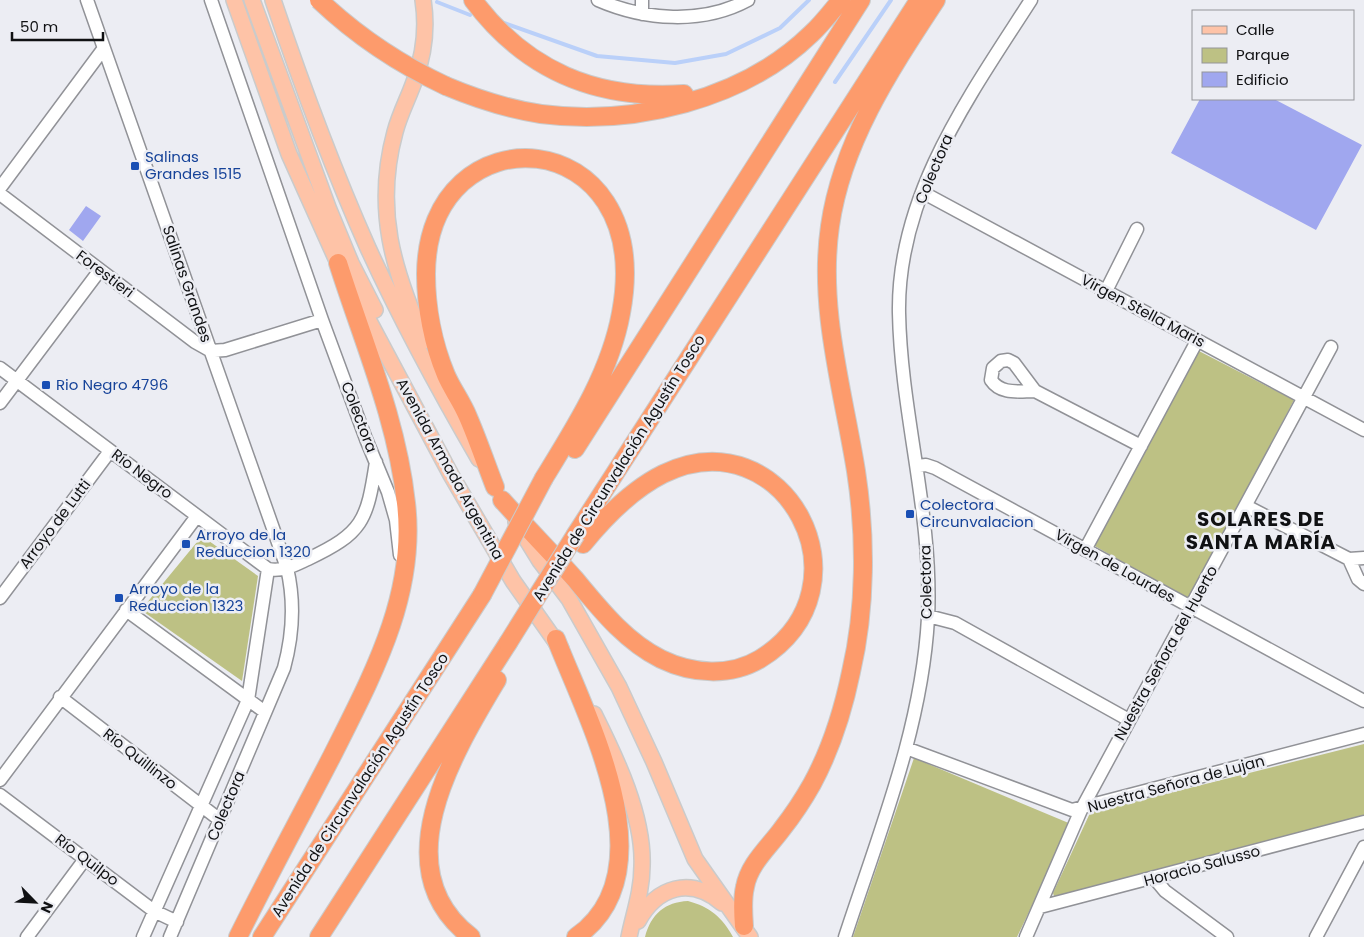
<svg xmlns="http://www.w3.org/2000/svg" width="1364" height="937" font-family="Poppins,sans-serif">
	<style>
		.green { fill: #bdc184 }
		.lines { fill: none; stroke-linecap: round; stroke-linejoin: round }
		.stream { stroke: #bad0f9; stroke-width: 4 }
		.building { fill: #a0a7ef }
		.minor-casing { stroke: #919297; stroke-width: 15 }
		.major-casing { stroke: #cacbcb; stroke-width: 18 }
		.highway-casing { stroke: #cacbcb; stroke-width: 20 }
		.minor { stroke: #fff; stroke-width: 12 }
		.major { stroke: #fec3a7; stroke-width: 15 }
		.highway { stroke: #fd9b6c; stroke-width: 18 }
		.highway-bridge-casing { stroke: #cacbcb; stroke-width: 20; stroke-linecap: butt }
		.highway-bridge { stroke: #fd9b6c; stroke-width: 18 }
		.transit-dot { fill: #1a4fb4; stroke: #ecedf3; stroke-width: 2 }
		.labels { text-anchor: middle; stroke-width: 5; stroke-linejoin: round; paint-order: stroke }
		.transit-label { font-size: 15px; fill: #164399; stroke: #ecedf3; text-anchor: start }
		.street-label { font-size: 15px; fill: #101113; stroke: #ecedf3 }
		.district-label { font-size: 20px; font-weight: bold; letter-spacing: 1px; fill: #101113; stroke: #ecedf3 }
	</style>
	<rect width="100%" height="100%" fill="#ecedf3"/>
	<path class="green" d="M1197,350L1294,400L1189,600L1093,545Z
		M202,536L258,576L242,681L141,610Z
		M1364,744V818L1057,898L1054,896L1053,893L1090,813Z
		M914,758L1071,824L1017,937H853Z
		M688,901C710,907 722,917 733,937H645C651,914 665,902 688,901Z"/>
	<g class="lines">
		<path class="stream" d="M437,2L470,15
			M504,23L597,56L675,63L726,54L780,28L809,0
			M835,82L891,0"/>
	</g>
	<path class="building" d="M1200,99H1274L1362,145L1316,230L1171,153Z
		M86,206L101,216L83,241L69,230Z"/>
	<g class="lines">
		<g class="minor-casing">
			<path id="minor" d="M87,0L287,568C295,602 293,635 284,668L170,937
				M211,0L322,320L366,439L388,492L396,520L400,555
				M598,0C644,20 702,25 748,0
				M642,0V14
				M0,188L104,48
				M922,192L1364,430
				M0,194L195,342L211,351L225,350L322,320
				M1106,291L1137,229
				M1008,360L1014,363L1035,391C1019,391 1001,395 991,380L993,368L1001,361Z
				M0,368L268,569C283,572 295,565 308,559C363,533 367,521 376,462
				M1035,391L1141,446
				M0,403L100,270
				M917,466L926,465L935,468L1364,701
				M1246,506L1349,559
				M1085,550L1197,341
				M1364,558L1349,559L1358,579L1364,584
				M0,598L110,451
				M126,610L265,712
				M928,616L955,623L1129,720
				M60,697L220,820
				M906,748L1072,810L1364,734
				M0,780L197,516
				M0,795L154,911L177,922
				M1155,879L1165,891L1227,937
				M1040,907L1364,822
				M27,937L85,859
				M143,937L248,700L268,569
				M845,937C879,833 922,728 928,618C933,515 901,415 899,313C897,195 970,95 1031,0
				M1026,937L1081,810L1331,347
				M1316,937L1364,847"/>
		</g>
		<g class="major-casing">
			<path id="major" d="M234,0L289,154L338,263L451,475L513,581L561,649
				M252,0L329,210L351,263L375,310
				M273,0C301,83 332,167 368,248C401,320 439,390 479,459
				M423,0C427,26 424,54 415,79C409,97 400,113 395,132C374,209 393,270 424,341
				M516,522L540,561L569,599L619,687L654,762L695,859L750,937
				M594,714C616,758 644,816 642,866C642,891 634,913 629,937
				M638,921C657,887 690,876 722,903"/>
		</g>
		<g class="highway-casing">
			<path id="highway" d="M473,0C526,71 596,100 684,94
				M446,86C477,99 508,109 541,114C633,126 743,100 811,34C822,24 831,12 841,0
				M575,449L861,0
				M495,487C486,464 478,440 468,417C462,402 452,389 446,375C433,344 426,307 426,274C427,107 657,121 621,313C610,373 576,426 544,478
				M502,500C526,527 551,552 575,579C600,609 625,641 661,659C692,674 730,677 760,659C876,587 784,415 663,474C631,490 605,517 583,544
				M576,534L919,0
				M556,639C587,719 670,872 576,937
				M744,926C743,913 742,899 745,887C749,864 769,847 782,829C793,815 803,800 812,784C831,749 843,711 851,672C866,608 866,536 856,471C843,390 818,308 830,226C842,142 890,70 936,0
				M238,937C268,876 301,816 332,756C372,676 417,595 406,503C397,419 363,342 338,263
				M262,937L482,595
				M319,937L508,643
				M471,937C382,869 454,752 497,680"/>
		</g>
		<use href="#minor" class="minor"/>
		<use href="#major" class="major"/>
		<use href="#highway" class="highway"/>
		<g class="highway-bridge-casing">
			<path id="highway-bridge" d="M319,0C357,36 399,64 446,86
				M482,595L544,478
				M508,643L576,534"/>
		</g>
		<use href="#highway-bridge" class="highway-bridge"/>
	</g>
	<g class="transit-dot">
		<rect x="130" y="161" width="10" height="10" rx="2.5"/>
		<rect x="41" y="380" width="10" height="10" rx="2.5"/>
		<rect x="905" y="509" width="10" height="10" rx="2.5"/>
		<rect x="181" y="539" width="10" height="10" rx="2.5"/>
		<rect x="114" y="593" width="10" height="10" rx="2.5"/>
	</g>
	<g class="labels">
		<g class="transit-label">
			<text x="145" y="162">Salinas<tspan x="145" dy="17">Grandes 1515</tspan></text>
			<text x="56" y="390">Rio Negro 4796</text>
			<text x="920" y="510">Colectora<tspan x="920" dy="17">Circunvalacion</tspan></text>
			<text x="196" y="540">Arroyo de la<tspan x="196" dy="17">Reduccion 1320</tspan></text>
			<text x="129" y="594">Arroyo de la<tspan x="129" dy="17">Reduccion 1323</tspan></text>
		</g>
		<g class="street-label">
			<text transform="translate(934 169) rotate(-67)" y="5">Colectora</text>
			<text transform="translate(105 274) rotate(37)" y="5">Forestieri</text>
			<text transform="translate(187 284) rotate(71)" y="5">Salinas Grandes</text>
			<text transform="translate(1143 311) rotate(28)" y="5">Virgen Stella Maris</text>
			<text transform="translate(359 417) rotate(69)" y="5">Colectora</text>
			<text transform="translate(619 468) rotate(-58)" y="5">Avenida de Circunvalación Agustín Tosco</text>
			<text transform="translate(450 469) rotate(61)" y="5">Avenida Armada Argentina</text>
			<text transform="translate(142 474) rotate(37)" y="5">Río Negro</text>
			<text transform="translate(55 524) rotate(-53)" y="5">Arroyo de Lutti</text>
			<text transform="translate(1115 566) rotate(29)" y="5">Virgen de Lourdes</text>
			<text transform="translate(926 582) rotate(-91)" y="5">Colectora</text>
			<text transform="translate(1166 653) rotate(-61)" y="5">Nuestra Señora del Huerto</text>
			<text transform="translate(140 759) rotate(38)" y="5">Río Quillinzo</text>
			<text transform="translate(1176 784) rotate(-15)" y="5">Nuestra Señora de Lujan</text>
			<text transform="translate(360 785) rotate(-57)" y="5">Avenida de Circunvalación Agustín Tosco</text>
			<text transform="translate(226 806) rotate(-67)" y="5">Colectora</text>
			<text transform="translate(87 860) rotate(37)" y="5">Río Quilpo</text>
			<text transform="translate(1202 866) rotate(-15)" y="5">Horacio Salusso</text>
		</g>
		<g class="district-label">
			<text x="1261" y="526">SOLARES DE<tspan x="1261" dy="23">SANTA MARÍA</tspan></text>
		</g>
	</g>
	<rect x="1192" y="10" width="162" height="90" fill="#ecedf3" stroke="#949599"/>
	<rect x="1202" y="26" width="25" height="8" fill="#fec3a7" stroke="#949599"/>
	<text x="1236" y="35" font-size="15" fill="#101113">Calle</text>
	<rect x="1202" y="48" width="25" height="15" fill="#bdc184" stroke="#949599"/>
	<text x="1236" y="60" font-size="15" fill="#101113">Parque</text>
	<rect x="1202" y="72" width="25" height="15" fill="#a0a7ef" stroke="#949599"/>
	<text x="1236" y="85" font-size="15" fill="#101113">Edificio</text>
	<g transform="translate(35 902) rotate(114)" stroke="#ecedf3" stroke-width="4" paint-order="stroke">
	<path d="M0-4L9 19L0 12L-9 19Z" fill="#101113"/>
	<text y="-8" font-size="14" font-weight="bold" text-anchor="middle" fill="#101113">N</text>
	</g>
	<path d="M12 32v8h91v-8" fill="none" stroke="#101113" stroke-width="2.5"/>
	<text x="20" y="32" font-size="15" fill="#101113" stroke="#ecedf3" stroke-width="4" paint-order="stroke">50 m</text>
</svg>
